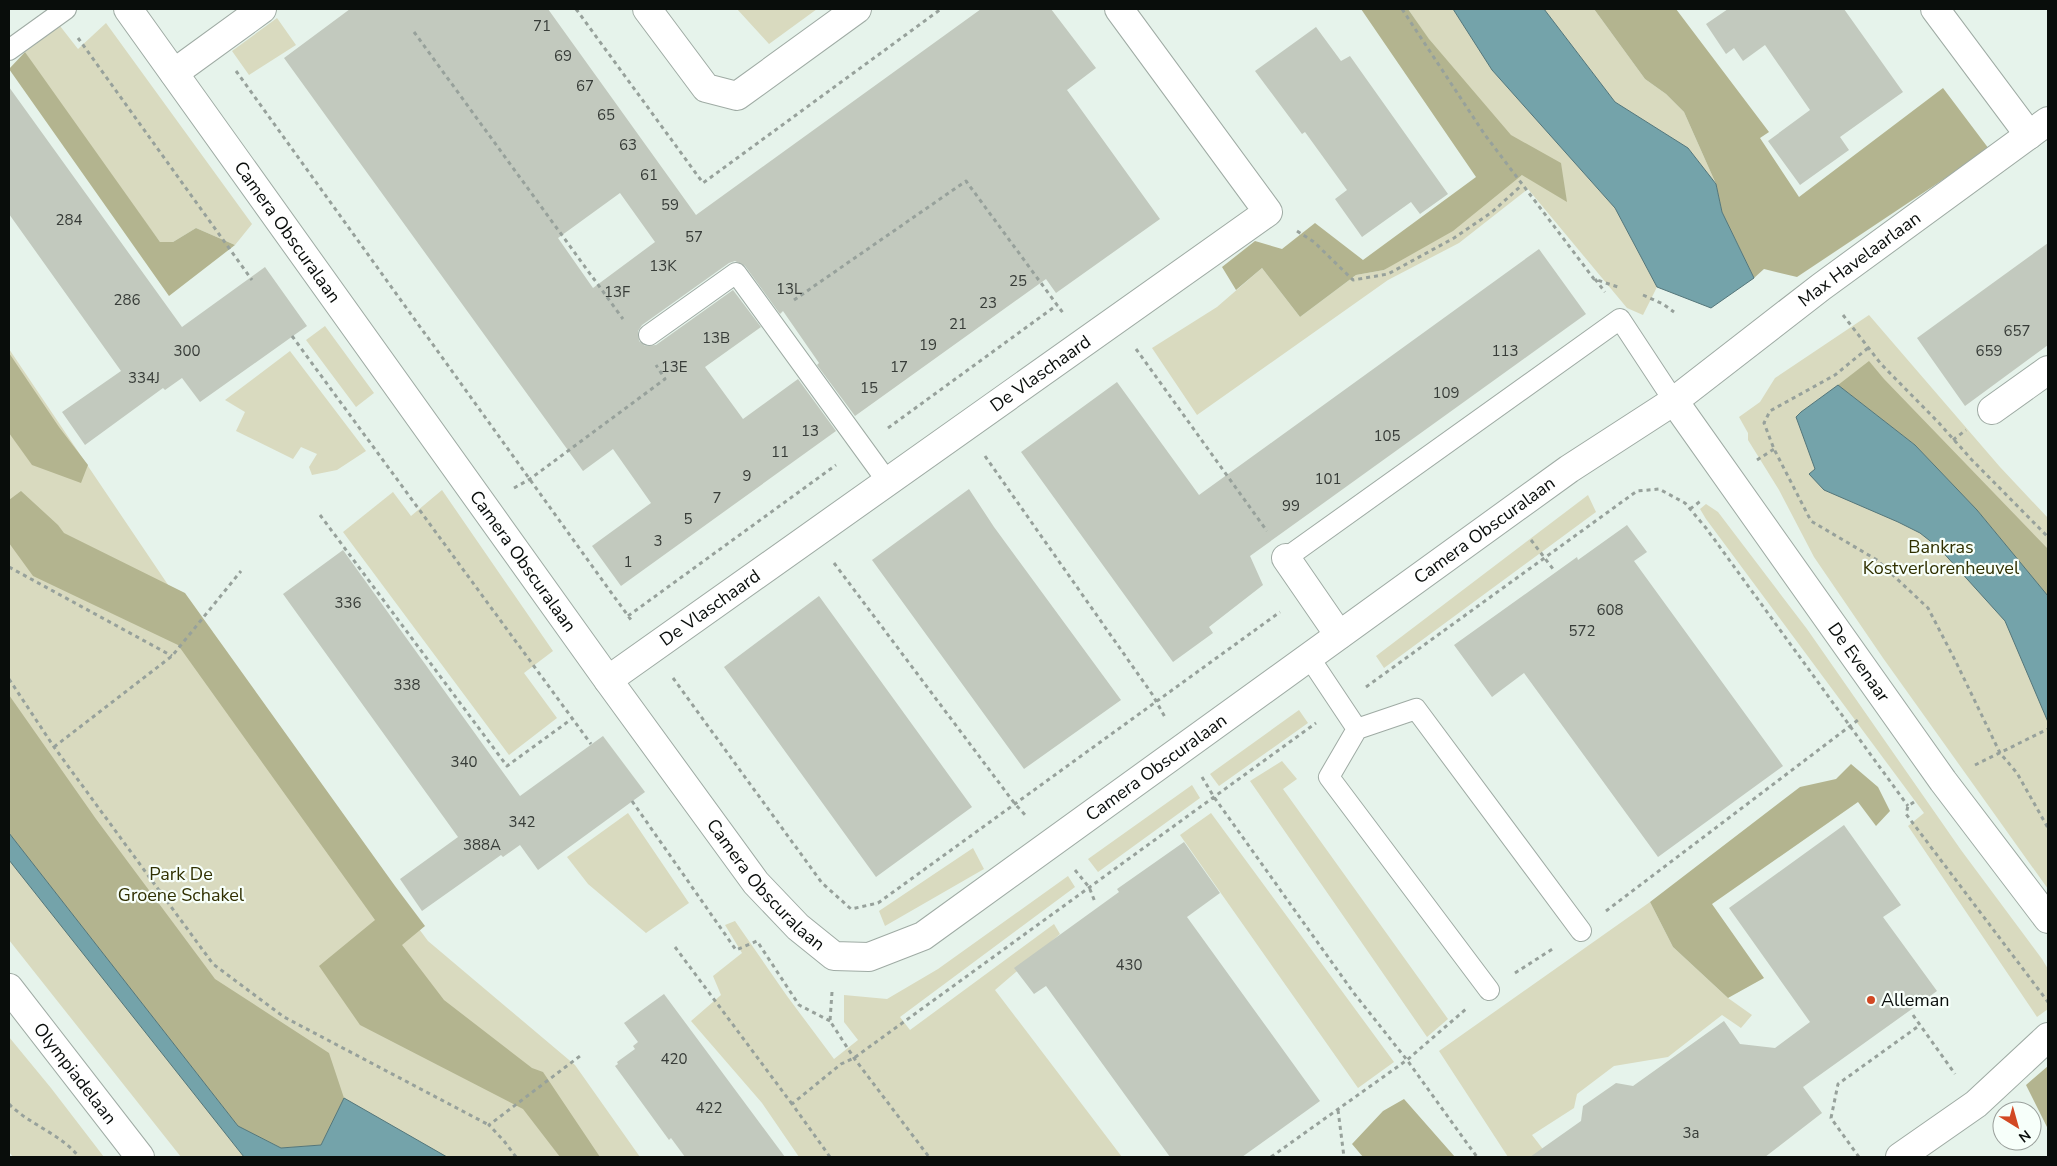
<svg xmlns="http://www.w3.org/2000/svg" width="2057" height="1166" font-family="'Nunito Sans',sans-serif">
	<style>
		.green { fill: #d9dabf }
		.forest { fill: #b3b48f }
		.water { fill: #74a3aa; stroke: #54767a }
		.building { fill: #c2c9be; fill-rule: evenodd }
		.lines { fill: none; stroke-linecap: round; stroke-linejoin: round }
		.service-casing { stroke: #9faba4; stroke-width: 22 }
		.minor-casing { stroke: #9faba4; stroke-width: 30 }
		.path { stroke: #97a19b; stroke-width: 3; stroke-dasharray: 4 4; stroke-linecap: butt }
		.service { stroke: #fff; stroke-width: 20 }
		.minor { stroke: #fff; stroke-width: 28 }
		.poi-dot { fill: #d24823; stroke: #f7fffa; stroke-width: 2 }
		.labels { text-anchor: middle; stroke-width: 4.5; stroke-linejoin: round; paint-order: stroke }
		.number-label { font-size: 15px; fill: #373c38 }
		.street-label { font-size: 18px; fill: #090d0b; stroke: #f7fffa }
		.park-label { font-size: 18px; fill: #303001; stroke: #f7fffa }
		.poi-label { font-size: 18px; fill: #090d0b; stroke: #f7fffa; text-anchor: start }
	</style>
	<rect width="100%" height="100%" fill="#e6f3eb"/>
	<path class="green" d="M737,9H817L769,44Z
		M1408,9H1453L1492,70L1615,208L1657,287L1643,315L1627,308L1528,189L1459,243L1388,280L1197,415L1152,348L1217,307L1262,268L1300,317L1356,275L1384,270L1522,175Z
		M1544,9H1594L1645,79L1666,94L1684,112L1716,184L1688,148L1615,102Z
		M277,18L296,45L249,75L232,51Z
		M106,23L252,224L235,245L196,228L173,242H160L58,104L25,52L60,26L78,49Z
		M1869,315L2000,467L2048,518V889L1883,658L1814,557L1779,490L1748,440V433L1739,417L1760,402L1775,378Z
		M325,326L374,393L356,407L306,340Z
		M9,349L214,653L428,941L575,1065L640,1157H181L9,940Z
		M290,351L366,451L337,470L312,475L309,467L317,454L301,447L293,459L236,431L245,412L225,400Z
		M442,490L553,651L524,673L557,718L509,755L343,532L393,492L411,516Z
		M1588,495L1596,512L1384,668L1376,656Z
		M1706,504L1718,512L1807,629L1961,850L2042,959L2048,969V1009L2037,1017L1908,826L1924,813L1706,519L1700,509Z
		M1299,710L1308,723L1219,786L1210,774Z
		M1282,761L1297,779L1283,789L1448,1019L1427,1037L1250,781Z
		M1192,785L1200,798L1098,872L1088,859Z
		M628,813L689,903L646,933L588,884L567,857Z
		M1211,813L1394,1062L1358,1088L1180,835Z
		M973,848L984,869L885,926L879,911Z
		M1068,876L1075,887L900,1017L910,1030L1054,924L1060,934L995,990L1122,1157H799L762,1103L691,1021L721,995L713,976L742,953L725,925L735,921L787,996L834,1059L858,1040L844,1022V995L887,999L938,969Z
		M1650,902L1673,947L1728,998L1752,1015L1741,1028L1722,1015L1668,1057L1614,1066L1577,1094L1574,1108L1532,1135L1549,1157H1508L1439,1051Z
		M9,1037L51,1088L104,1157H13L9,1152Z"/>
	<path class="forest" d="M1361,9H1408L1429,39L1511,135L1561,163L1567,202L1522,175L1453,231L1384,270L1356,275L1300,317L1262,268L1236,290L1222,267L1255,241L1282,249L1315,223L1363,260L1476,177Z
		M1594,9H1676L1769,132L1760,138L1799,197L1943,88L1989,149L1797,277L1764,269L1754,278L1722,212L1716,184L1684,112L1666,94L1645,79Z
		M25,52L160,242H173L196,228L235,245L169,296L9,69Z
		M9,353L59,427L88,465L81,483L32,465L9,433Z
		M1869,361L1884,379L2048,549V596L1977,510L1915,445L1838,385Z
		M21,491L58,525L64,533L185,593L395,886L425,926L402,945L444,1000L532,1068L543,1072L600,1157H560L523,1109L360,1025L319,966L375,920L178,645L33,576L9,543V500Z
		M9,695L96,819L215,979L329,1053L344,1098L321,1145L281,1148L238,1126L9,833Z
		M1851,764L1878,787L1890,811L1876,826L1858,802L1712,904L1764,978L1728,998L1673,947L1650,902L1800,787L1836,779Z
		M2048,1066V1129L2026,1085Z
		M1404,1099L1455,1157H1363L1352,1144L1383,1111Z"/>
	<path class="water" d="M1453,9H1544L1615,102L1688,148L1716,184L1722,212L1754,278L1711,308L1657,287L1615,208L1492,70Z
		M1838,385L1915,445L1977,510L2048,596V722L2005,621L1939,548L1920,533L1898,522L1824,490L1809,474L1815,469L1796,417L1801,412Z
		M9,833L238,1126L281,1148L321,1145L344,1098L447,1157H244L9,860Z"/>
	<path class="building" d="M350,9H548L696,215L981,9H1051L1096,68L1067,90L1160,219L1056,293L1046,279L855,416L817,365L819,363L783,311L780,314L745,266L735,261L729,263L642,325L638,331L639,341L645,346L656,345L733,290L761,327L705,367L743,419L798,379L836,431L621,586L592,546L651,503L613,449L583,471L284,58ZM620,193L655,242L593,288L558,238Z
		M1728,9H1844L1903,92L1840,137L1849,150L1800,185L1768,141L1810,110L1765,45L1743,61L1734,48L1726,54L1706,24Z
		M1316,27L1341,61L1350,56L1448,194L1420,214L1411,202L1362,237L1335,199L1347,190L1305,132L1302,134L1255,71Z
		M9,87L182,327L265,267L307,326L200,402L182,378L165,390L163,388L85,445L62,412L121,371L9,214Z
		M2048,243V345L1965,406L1917,338Z
		M1539,249L1586,314L1250,556L1263,585L1209,627L1213,633L1173,662L1021,452L1117,382L1199,495Z
		M969,489L994,527L1121,700L1024,769L872,560Z
		M1627,525L1647,552L1634,561L1783,766L1658,857L1524,673L1492,697L1454,645L1577,557L1578,560Z
		M343,550L520,796L603,736L645,792L538,870L520,845L503,857L501,855L422,911L400,879L458,837L283,594Z
		M819,596L972,807L876,877L724,667Z
		M1844,825L1901,905L1883,917L1937,991L1803,1087L1822,1113L1765,1157H1530L1581,1121L1583,1106L1616,1083L1633,1086L1724,1021L1740,1044L1775,1048L1810,1022L1729,908Z
		M1184,842L1220,893L1187,917L1320,1101L1242,1157H1170L1046,986L1034,994L1014,968L1119,892L1117,889Z
		M664,994L785,1157H685L671,1138L669,1140L615,1066L618,1064L617,1062L635,1049L633,1046L638,1042L624,1023Z"/>
	<g class="lines">
		<g class="service-casing">
			<path id="service" d="M9,50L66,9
				M649,335L736,273L887,481
				M1286,558L1620,319L1674,401
				M1309,657L1357,729L1329,777L1489,990
				M1357,729L1416,709L1581,931"/>
		</g>
		<g class="minor-casing">
			<g id="minor">
				<path id="s1" d="M128,9L608,680L756,883L798,927L834,956L869,957L923,936L1569,469L1674,401L1821,287L2048,121"/>
				<path d="M647,9L706,88L737,96L857,9"/>
				<path d="M1935,9L2029,135"/>
				<path d="M174,73L262,9"/>
				<path id="s2" d="M1674,401L1943,781L2048,919"/>
				<path d="M1992,410L2048,370"/>
				<path d="M1286,558L1339,635"/>
				<path id="s3" d="M608,680L1268,212L1119,9"/>
				<path id="s4" d="M9,988L140,1157"/>
				<path d="M1900,1157L1976,1104L2048,1037"/>
			</g>
		</g>
		<path class="path" d="M576,9L703,183L941,9
			M1402,9L1485,135L1594,279L1618,287
			M414,32L623,319
			M78,38L252,280
			M236,71L631,620
			M1297,231L1314,242L1353,280L1388,274L1454,238L1492,212L1522,185
			M1595,279L1605,292
			M1643,295L1663,304L1674,312
			M794,300L966,181L1063,313
			M1843,315L1881,364L1939,423L1971,459L2048,537
			M292,336L591,744
			M1868,348L1835,375L1770,411L1764,423L1774,449L1811,521L1877,560L1928,608L1956,662L2000,753L2017,773L2048,828
			M1136,349L1267,531
			M888,428L1057,305
			M1953,440L1966,430
			M985,456L1152,694L1166,719
			M1757,460L1774,449
			M514,488L530,479L665,379L656,365
			M1690,509L1702,500
			M320,515L507,766L573,718
			M1531,540L1553,569
			M834,563L1015,804L1027,817
			M9,567L172,656
			M628,616L836,465
			M673,678L822,883L851,909L878,903L1280,612
			M9,679L54,747L213,964L284,1017L489,1125
			M1366,687L1637,491L1659,489L1685,503L1706,528L1908,806
			M54,747L172,656L241,571
			M1975,765L2048,729
			M1202,777L1214,797L1353,992L1407,1060L1477,1157
			M632,801L736,950L757,941L799,1005L830,1021
			M1914,802L1908,806L1906,814L2048,1002
			M1075,870L1089,887L1095,902
			M1606,911L1858,720
			M675,947L792,1104
			M1515,973L1554,948
			M832,992L830,1021L854,1058L929,1157
			M1913,1015L1955,1074
			M9,1104C30,1125 61,1134 79,1157
			M1338,1110L1344,1157
			M516,1157L504,1141L489,1125L580,1056
			M830,1157L792,1104L841,1064L854,1058L1316,723
			M1271,1157L1407,1060L1466,1009
			M1859,1157L1831,1118L1838,1084L1920,1025"/>
		<use href="#service" class="service"/>
		<use href="#minor" class="minor"/>
	</g>
	<circle class="poi-dot" cx="1871" cy="1000" r="5"/>
	<g class="labels">
		<g class="number-label">
			<text x="542" y="31">71</text>
			<text x="563" y="61">69</text>
			<text x="585" y="91">67</text>
			<text x="606" y="120">65</text>
			<text x="628" y="150">63</text>
			<text x="649" y="180">61</text>
			<text x="670" y="210">59</text>
			<text x="69" y="225">284</text>
			<text x="694" y="242">57</text>
			<text x="663" y="271">13K</text>
			<text x="1018" y="286">25</text>
			<text x="789" y="294">13L</text>
			<text x="617" y="297">13F</text>
			<text x="127" y="305">286</text>
			<text x="988" y="308">23</text>
			<text x="958" y="329">21</text>
			<text x="2017" y="336">657</text>
			<text x="716" y="343">13B</text>
			<text x="928" y="350">19</text>
			<text x="187" y="356">300</text>
			<text x="1505" y="356">113</text>
			<text x="1989" y="356">659</text>
			<text x="674" y="372">13E</text>
			<text x="899" y="372">17</text>
			<text x="144" y="383">334J</text>
			<text x="869" y="393">15</text>
			<text x="1446" y="398">109</text>
			<text x="810" y="436">13</text>
			<text x="1387" y="441">105</text>
			<text x="780" y="457">11</text>
			<text x="747" y="481">9</text>
			<text x="1328" y="484">101</text>
			<text x="717" y="503">7</text>
			<text x="1291" y="511">99</text>
			<text x="688" y="524">5</text>
			<text x="658" y="546">3</text>
			<text x="628" y="567">1</text>
			<text x="348" y="608">336</text>
			<text x="1610" y="615">608</text>
			<text x="1582" y="636">572</text>
			<text x="407" y="690">338</text>
			<text x="464" y="767">340</text>
			<text x="522" y="827">342</text>
			<text x="482" y="850">388A</text>
			<text x="1129" y="970">430</text>
			<text x="674" y="1064">420</text>
			<text x="709" y="1113">422</text>
			<text x="1691" y="1138">3a</text>
		</g>
		<g class="street-label">
			<text dy="6" stroke="none"><textPath href="#s1" startOffset="274">Camera Obscuralaan</textPath></text>
			<text dy="6" stroke="none"><textPath href="#s1" startOffset="2432">Max Havelaarlaan</textPath></text>
			<text dy="6" stroke="none"><textPath href="#s3" startOffset="530">De Vlaschaard</textPath></text>
			<text dy="6" stroke="none"><textPath href="#s1" startOffset="1969">Camera Obscuralaan</textPath></text>
			<text dy="6" stroke="none"><textPath href="#s1" startOffset="679">Camera Obscuralaan</textPath></text>
			<text dy="6" stroke="none"><textPath href="#s3" startOffset="125">De Vlaschaard</textPath></text>
			<text dy="6" stroke="none"><textPath href="#s2" startOffset="320">De Evenaar</textPath></text>
			<text dy="6" stroke="none"><textPath href="#s1" startOffset="1564">Camera Obscuralaan</textPath></text>
			<text dy="6" stroke="none"><textPath href="#s1" startOffset="1084">Camera Obscuralaan</textPath></text>
			<text dy="6" stroke="none"><textPath href="#s4" startOffset="108">Olympiadelaan</textPath></text>
		</g>
		<g class="park-label">
			<text x="1941" y="553">Bankras<tspan x="1941" dy="21">Kostverlorenheuvel</tspan></text>
			<text x="181" y="880">Park De<tspan x="181" dy="21">Groene Schakel</tspan></text>
		</g>
		<g class="poi-label">
			<text x="1881" y="1006">Alleman</text>
		</g>
	</g>
	<rect width="2057" height="1166" fill="none" stroke="#090d0b" stroke-width="20"/>
	<g transform="translate(2017 1126) rotate(143)"><circle r="24" fill="#f7fffa" stroke="#989e9a"/>
	<path d="M0-4L9 19L0 12L-9 19Z" fill="#d24823"/>
	<text y="-8" font-size="14" font-weight="bold" text-anchor="middle" fill="#090d0b">N</text>
	</g>
</svg>
